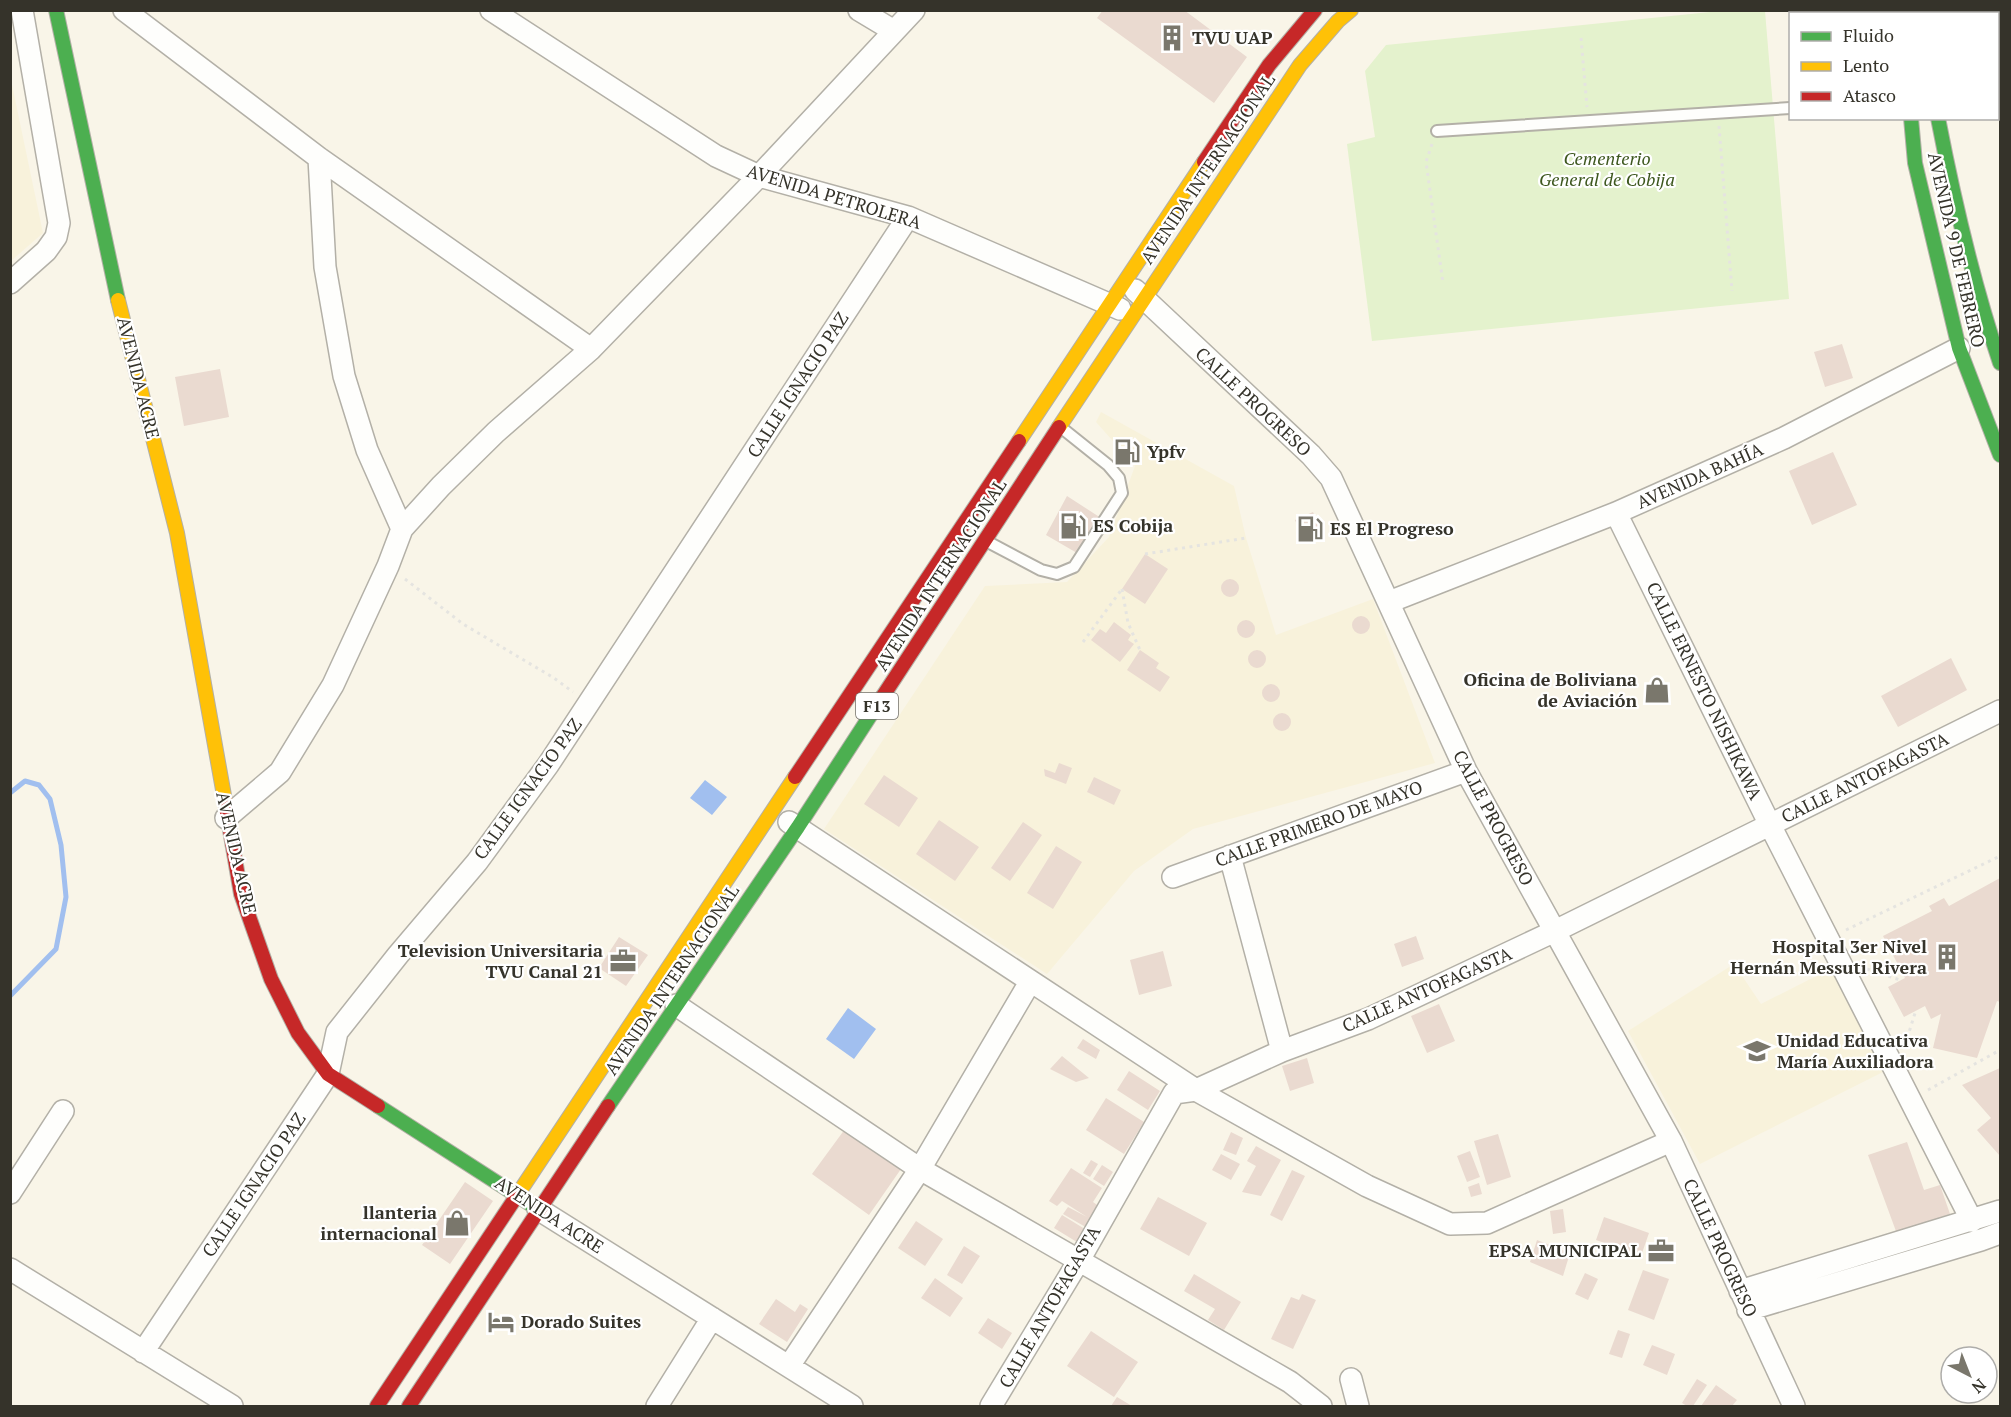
<svg xmlns="http://www.w3.org/2000/svg" width="2011" height="1417" font-family="'PT Serif',serif">
	<style>
		.built { fill: #f8f2db }
		.green { fill: #e4f2cd }
		.water { fill: #a1bfef }
		.lines { fill: none; stroke-linecap: round; stroke-linejoin: round }
		.stream { stroke: #a1bfef; stroke-width: 5 }
		.building { fill: #eadad0 }
		.lane-casing { stroke: #b3b0a7; stroke-width: 14 }
		.street-casing { stroke: #b3b0a7; stroke-width: 24 }
		.fast-casing { stroke: #b3b0a7; stroke-width: 16 }
		.slow-casing { stroke: #b3b0a7; stroke-width: 16 }
		.jam-casing { stroke: #b3b0a7; stroke-width: 16 }
		.path { stroke: #e5e4e0; stroke-width: 3; stroke-dasharray: 3 4.5; stroke-linecap: butt }
		.lane { stroke: #fefefc; stroke-width: 10 }
		.street { stroke: #fefefc; stroke-width: 21 }
		.fast { stroke: #4caf50; stroke-width: 14 }
		.slow { stroke: #ffc107; stroke-width: 14 }
		.jam { stroke: #c62828; stroke-width: 14 }
		.labels { text-anchor: middle; stroke-width: 4.5; stroke-linejoin: round; paint-order: stroke }
		.shield { fill: #fff; stroke: #72706a; stroke-width: 1.5 }
		.shield-label { font-size: 16px; font-weight: bold; fill: #35332a }
		.poi-label { font-size: 18px; font-weight: bold; fill: #35332a; stroke: #fff; text-anchor: start }
		.park-label { font-size: 18px; font-style: italic; fill: #3d571e; stroke: #fff }
		.street-label { font-size: 18px; fill: #35332a; stroke: #fff }
	</style>
	<rect width="100%" height="100%" fill="#f9f5e8"/>
	<path class="built" d="M11,80L43,233L11,261H10Z
		M1101,412L1234,486L1246,538L1276,635L1373,599L1435,763L1193,829L1134,871L1047,974L824,829L985,586L1067,582L1109,537L1135,466L1096,422Z
		M1734,964L1761,1004L1832,968L1885,1071L1700,1164L1628,1031Z"/>
	<path class="green" d="M1720,11H1765L1789,299L1372,341L1347,144L1375,137L1365,71L1386,45Z"/>
	<path class="water" d="M705,780L727,797L712,815L690,798Z
		M848,1008L876,1029L854,1059L826,1039Z"/>
	<g class="lines">
		<path class="stream" d="M10,793L25,781L39,785L50,799L61,845L66,897L56,949L10,996"/>
	</g>
	<path class="building" d="M1103,10H1184L1247,57L1214,103L1097,18Z
		M1842,344L1853,378L1825,387L1814,352Z
		M220,369L229,417L184,426L175,377Z
		M1833,452L1857,505L1812,525L1789,471Z
		M1067,496L1101,518L1077,553L1046,535Z
		M1313,512L1323,536L1305,544L1295,520Z
		M1145,554L1168,569L1145,604L1122,589Z
		M1221 588a9 9 0 1 1 18 0a9 9 0 1 1-18 0Z
		M1352 625a9 9 0 1 1 18 0a9 9 0 1 1-18 0Z
		M1237 629a9 9 0 1 1 18 0a9 9 0 1 1-18 0Z
		M1114,622L1131,635L1128,640L1134,644L1120,662L1091,640L1100,629L1106,633Z
		M1248 659a9 9 0 1 1 18 0a9 9 0 1 1-18 0Z
		M1140,650L1159,663L1156,668L1170,677L1160,692L1127,670Z
		M1951,658L1967,690L1898,727L1881,696Z
		M1262 693a9 9 0 1 1 18 0a9 9 0 1 1-18 0Z
		M1273 722a9 9 0 1 1 18 0a9 9 0 1 1-18 0Z
		M1059,763L1072,768L1066,784L1045,776L1044,769L1055,773Z
		M884,775L918,798L899,827L864,804Z
		M1094,777L1121,790L1114,805L1087,792Z
		M939,820L979,847L955,881L916,854Z
		M1023,822L1042,835L1010,881L991,868Z
		M1056,846L1082,862L1053,909L1027,893Z
		M2000,878V1002L1997,1001L1977,1058L1933,1048L1941,1014L1931,1019L1925,1006L1904,1017L1888,987L1905,978L1883,936L1932,911L1929,906L1944,898L1949,906Z
		M1416,936L1424,959L1402,967L1394,944Z
		M619,937L648,955L626,986L599,968Z
		M1163,951L1172,986L1139,995L1130,960Z
		M1439,1004L1455,1041L1427,1053L1411,1016Z
		M1083,1039L1100,1050L1096,1059L1077,1048Z
		M1062,1056L1089,1078L1076,1082L1050,1069Z
		M1307,1058L1314,1083L1290,1091L1282,1066Z
		M2000,1068V1156L1977,1130L1991,1118L1962,1085Z
		M1129,1071L1160,1091L1148,1110L1117,1090Z
		M1106,1098L1144,1122L1124,1154L1086,1130Z
		M845,1129L901,1169L869,1215L812,1174Z
		M1231,1132L1243,1138L1236,1155L1223,1150Z
		M1498,1134L1511,1177L1487,1185L1474,1141Z
		M1907,1142L1924,1190L1940,1185L1950,1214L1897,1234L1868,1155Z
		M1256,1146L1281,1160L1261,1196L1242,1192L1256,1166L1247,1161Z
		M1470,1151L1480,1177L1467,1182L1457,1156Z
		M1221,1154L1240,1164L1231,1180L1212,1170Z
		M1091,1160L1098,1164L1090,1177L1083,1173Z
		M1102,1165L1113,1172L1104,1186L1093,1179Z
		M1071,1168L1102,1188L1093,1202L1100,1207L1089,1229L1063,1214L1068,1207L1087,1217L1062,1201L1057,1206L1049,1201Z
		M1292,1170L1305,1176L1282,1221L1270,1215Z
		M465,1182L493,1201L450,1264L422,1245Z
		M1479,1183L1482,1194L1471,1197L1468,1187Z
		M1158,1197L1207,1223L1189,1256L1140,1229Z
		M1563,1209L1566,1232L1553,1234L1550,1211Z
		M1062,1215L1093,1234L1085,1247L1054,1228Z
		M1604,1217L1649,1233L1641,1256L1596,1240Z
		M916,1221L943,1239L925,1266L898,1248Z
		M1537,1240L1570,1253L1563,1276L1530,1262Z
		M964,1246L980,1256L962,1284L947,1275Z
		M1643,1270L1669,1279L1654,1320L1628,1310Z
		M1585,1273L1598,1279L1588,1300L1575,1294Z
		M1194,1274L1241,1302L1224,1330L1208,1320L1215,1309L1184,1291Z
		M935,1278L963,1298L950,1317L921,1298Z
		M1302,1294L1316,1300L1293,1349L1271,1339L1291,1297L1299,1300Z
		M776,1299L795,1312L800,1304L808,1309L787,1342L759,1324Z
		M988,1318L1012,1333L1002,1349L978,1333Z
		M1618,1330L1630,1334L1622,1358L1609,1354Z
		M1091,1331L1138,1362L1114,1397L1067,1366Z
		M1652,1345L1675,1354L1667,1375L1643,1365Z
		M1697,1379L1707,1385L1693,1406H1687L1682,1403Z
		M1716,1385L1737,1400L1732,1406H1701Z
		M1117,1397L1132,1406H1111Z"/>
	<g class="lines">
		<g class="lane-casing">
			<path id="lane" d="M1437,131L1790,108
				M988,542L1041,570L1057,574L1074,567L1122,493L1119,478L1108,465L1063,429"/>
		</g>
		<g class="street-casing">
			<path id="street" d="M124,10L319,158L591,349
				M491,10L716,156L759,176L908,217L1120,309
				M859,10L894,31
				M319,158L325,267L344,376L367,450L402,529
				M10,283L46,251L56,237L59,223L22,10
				M1135,290L1311,455L1331,478L1466,771L1671,1141L1794,1406
				M1616,513L1770,825L1972,1221
				M1389,602L1616,513L1784,438L1959,348
				M226,818L280,772L333,685L388,566L402,529L441,486L496,432L591,349L759,176L914,10
				M789,822L1196,1090L1367,1186L1450,1224L1487,1223L1671,1141
				M1230,856L1282,1051
				M1173,877L1466,771
				M676,1005L920,1169L1290,1382L1321,1406
				M10,1193L63,1111
				M538,1209L852,1406
				M10,1269L232,1406
				M1740,1291L2000,1211
				M1748,1310L1981,1240L2000,1233
				M143,1352L328,1074L337,1032L398,955L477,862L548,765L908,217
				M789,1366L920,1169L1030,982
				M1351,1379L1358,1406
				M657,1406L712,1318
				M991,1406L1078,1262L1174,1093L1196,1090L1282,1051L1368,1019L1555,931L2000,711"/>
		</g>
		<g class="fast-casing">
			<path id="fast" d="M56,10L118,300
				M1899,10L1900,14
				M1925,10L1926,14
				M1911,118L1915,163L1959,348L2000,455
				M1938,118C1954,201 1973,283 2000,363
				M378,1106L538,1209
				M608,1106L798,827L883,696"/>
		</g>
		<g class="slow-casing">
			<path id="slow" d="M118,300L177,533L225,801
				M1059,427L1300,65L1338,21L1351,10
				M1019,441L1204,162
				M518,1194L795,777"/>
		</g>
		<g class="jam-casing">
			<path id="jam" d="M1204,162L1269,65L1315,10
				M883,696L1059,427
				M795,777L1019,441
				M225,801L241,894L271,979L298,1033L328,1074L378,1106
				M377,1406L518,1194
				M409,1406L608,1106"/>
		</g>
		<path class="path" d="M1581,38L1587,107
			M1719,126L1732,291
			M1432,144L1426,162L1443,283
			M1145,554L1246,538
			M405,579L463,624L554,678L573,692
			M1122,589L1128,623L1140,650
			M1083,642L1122,589
			M1846,930L2000,856
			M1867,969L1900,980
			M1905,1045L1916,1010
			M1928,1090L2000,1050"/>
		<use href="#lane" class="lane"/>
		<use href="#street" class="street"/>
		<use href="#fast" class="fast"/>
		<use href="#slow" class="slow"/>
		<use href="#jam" class="jam"/>
	</g>
	<defs>
		<g id="building-bare" transform="scale(2.07)"><path d="M-4-6H4V6H1V3H-1V6H-4ZM-2.5-4.3h1.7v1.8h-1.7ZM.8-4.3h1.7v1.8H.8ZM-2.5-1h1.7V.8h-1.7ZM.8-1h1.7V.8H.8Z" fill="#7a776c" stroke="#fff" stroke-width="2.5" paint-order="stroke"/></g>
		<g id="fuel-bare" transform="scale(2.07)"><path d="M-5.5-6h7V0h2V4h1.3V-2.5L3-4.5l.8-.8L6-3V5H2.5V1h-1V6h-7ZM-4.2-4.7v3.2H.2V-4.7Z" fill="#7a776c" stroke="#fff" stroke-width="2.5" paint-order="stroke"/></g>
		<g id="shop-bare" transform="scale(2.07)"><path d="M-5-2.5h2.3a2.7 3.5 0 0 1 5.4 0H5L5.5 6h-11ZM-1.5-2.5h3a1.5 2.3 0 0 0-3 0Z" fill="#7a776c" stroke="#fff" stroke-width="2.5" paint-order="stroke"/></g>
		<g id="office-bare" transform="scale(2.07)"><path d="M-6-3h4V-5.5h4V-3h4V5H-6ZM-1-4.5V-3h2v-1.5ZM-6 0V1H6V0Z" fill="#7a776c" stroke="#fff" stroke-width="2.5" paint-order="stroke"/></g>
		<g id="school-bare" transform="scale(2.07)"><path d="M0-5L7-2L0 1L-7-2ZM-4 1L0 2.5L4 1V4Q0 6-4 4Z" fill="#7a776c" stroke="#fff" stroke-width="2.5" paint-order="stroke"/></g>
		<g id="hotel-bare" transform="scale(2.07)"><path d="M-6-4.5h1.5V1H6V5H4.5V3h-9V5H-6ZM-4 0a1.8 1.8 0 1 1 3.6 0ZM.5 0V-2.5h3Q6-2.5 6 0Z" fill="#7a776c" stroke="#fff" stroke-width="2.5" paint-order="stroke"/></g>
	</defs>
	<g fill-rule="evenodd">
		<use href="#building-bare" x="1172" y="38"/>
		<use href="#fuel-bare" x="1127" y="452"/>
		<use href="#fuel-bare" x="1073" y="526"/>
		<use href="#fuel-bare" x="1310" y="529"/>
		<use href="#shop-bare" x="1657" y="690"/>
		<use href="#building-bare" x="1947" y="957"/>
		<use href="#office-bare" x="623" y="961"/>
		<use href="#school-bare" x="1757" y="1051"/>
		<use href="#shop-bare" x="457" y="1223"/>
		<use href="#office-bare" x="1661" y="1251"/>
		<use href="#hotel-bare" x="501" y="1322"/>
	</g>
	<g class="labels">
		<rect class="shield" x="856" y="693" width="42" height="26" rx="4.5"/>
		<g class="shield-label">
			<text x="877" y="712">F13</text>
		</g>
		<g class="poi-label">
			<text x="1192" y="44">TVU UAP</text>
			<text x="1147" y="458">Ypfv</text>
			<text x="1093" y="532">ES Cobija</text>
			<text x="1330" y="535">ES El Progreso</text>
			<text x="1637" y="686" text-anchor="end">Oficina de Boliviana<tspan x="1637" dy="21">de Aviación</tspan></text>
			<text x="1927" y="953" text-anchor="end">Hospital 3er Nivel<tspan x="1927" dy="21">Hernán Messuti Rivera</tspan></text>
			<text x="603" y="957" text-anchor="end">Television Universitaria<tspan x="603" dy="21">TVU Canal 21</tspan></text>
			<text x="1777" y="1047">Unidad Educativa<tspan x="1777" dy="21">María Auxiliadora</tspan></text>
			<text x="437" y="1219" text-anchor="end">llanteria<tspan x="437" dy="21">internacional</tspan></text>
			<text x="1641" y="1257" text-anchor="end">EPSA MUNICIPAL</text>
			<text x="521" y="1328">Dorado Suites</text>
		</g>
		<g class="park-label">
			<text x="1607" y="165">Cementerio<tspan x="1607" dy="21">General de Cobija</tspan></text>
		</g>
		<g class="street-label">
			<text transform="translate(1208 169) rotate(-56)" y="6">AVENIDA INTERNACIONAL</text>
			<text transform="translate(834 197) rotate(17)" y="6">AVENIDA PETROLERA</text>
			<text transform="translate(1956 250) rotate(77)" y="6">AVENIDA 9 DE FEBRERO</text>
			<text transform="translate(138 378) rotate(76)" y="6">AVENIDA ACRE</text>
			<text transform="translate(798 385) rotate(-57)" y="6">CALLE IGNACIO PAZ</text>
			<text transform="translate(1253 402) rotate(43)" y="6">CALLE PROGRESO</text>
			<text transform="translate(1700 476) rotate(-24)" y="6">AVENIDA BAHÍA</text>
			<text transform="translate(941 575) rotate(-57)" y="6">AVENIDA INTERNACIONAL</text>
			<text transform="translate(1704 691) rotate(64)" y="6">CALLE ERNESTO NISHIKAWA</text>
			<text transform="translate(1865 778) rotate(-26)" y="6">CALLE ANTOFAGASTA</text>
			<text transform="translate(528 789) rotate(-54)" y="6">CALLE IGNACIO PAZ</text>
			<text transform="translate(1493 818) rotate(62)" y="6">CALLE PROGRESO</text>
			<text transform="translate(1319 824) rotate(-20)" y="6">CALLE PRIMERO DE MAYO</text>
			<text transform="translate(236 853) rotate(77)" y="6">AVENIDA ACRE</text>
			<text transform="translate(672 980) rotate(-56)" y="6">AVENIDA INTERNACIONAL</text>
			<text transform="translate(1427 990) rotate(-24)" y="6">CALLE ANTOFAGASTA</text>
			<text transform="translate(254 1185) rotate(-56)" y="6">CALLE IGNACIO PAZ</text>
			<text transform="translate(549 1215) rotate(33)" y="6">AVENIDA ACRE</text>
			<text transform="translate(1720 1248) rotate(65)" y="6">CALLE PROGRESO</text>
			<text transform="translate(1050 1307) rotate(-60)" y="6">CALLE ANTOFAGASTA</text>
		</g>
	</g>
	<rect width="2011" height="1417" fill="none" stroke="#35332a" stroke-width="24"/>
	<rect x="1789" y="12" width="210" height="108" fill="#ffffff" stroke="#aeadaa" stroke-width="1.5"/>
	<rect x="1801" y="32" width="30" height="9" fill="#4caf50" stroke="#aeadaa" stroke-width="1.5"/>
	<text x="1843" y="42" font-size="18" fill="#35332a">Fluido</text>
	<rect x="1801" y="62" width="30" height="9" fill="#ffc107" stroke="#aeadaa" stroke-width="1.5"/>
	<text x="1843" y="72" font-size="18" fill="#35332a">Lento</text>
	<rect x="1801" y="92" width="30" height="9" fill="#c62828" stroke="#aeadaa" stroke-width="1.5"/>
	<text x="1843" y="102" font-size="18" fill="#35332a">Atasco</text>
	<g transform="translate(1969 1375) rotate(138)"><circle r="28" fill="#ffffff" stroke="#aeadaa" stroke-width="1.5"/>
	<path d="M0-4.5L10 22L0 15L-10 22Z" fill="#7a776c"/>
	<text y="-9" font-size="16" font-weight="bold" text-anchor="middle" fill="#35332a">N</text>
	</g>
</svg>
